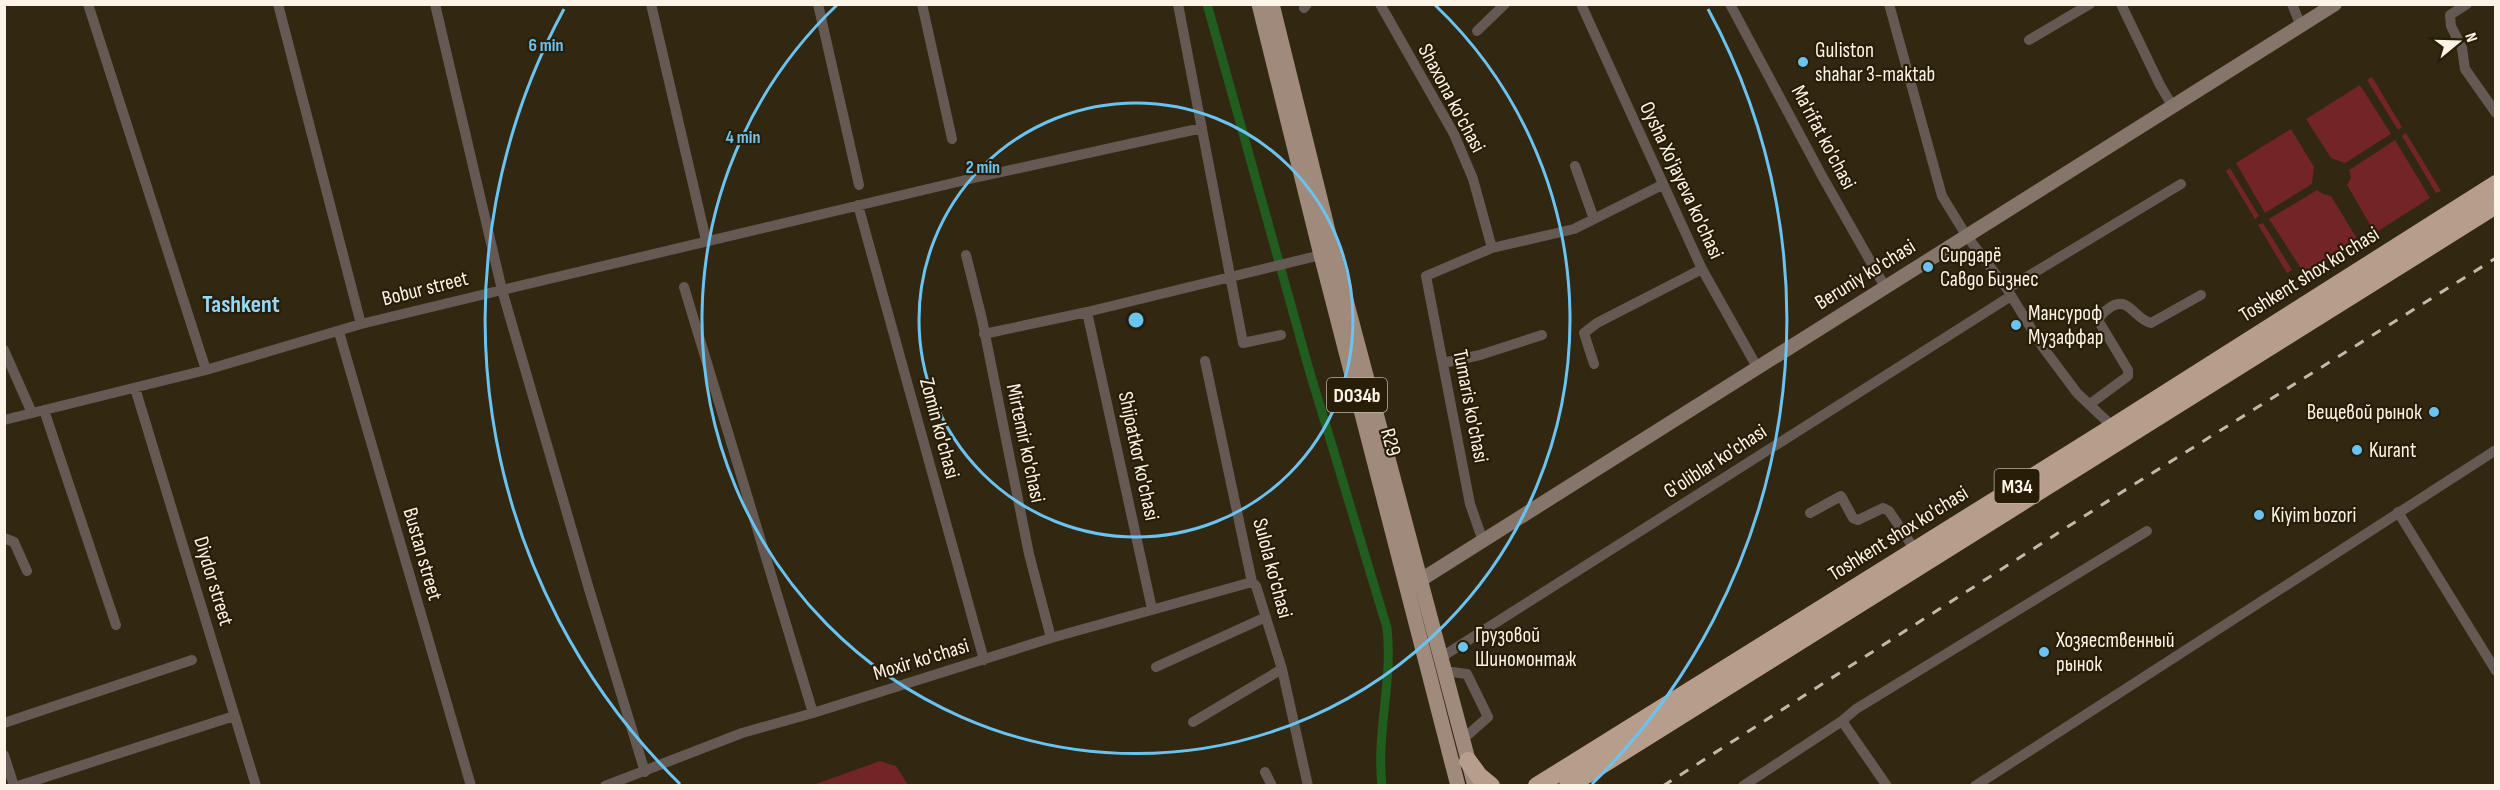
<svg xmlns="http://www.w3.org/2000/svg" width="2500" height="790" font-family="'Sofia Sans Condensed',sans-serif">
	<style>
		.green { fill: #732426 }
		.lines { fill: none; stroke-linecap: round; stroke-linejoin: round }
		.canal { stroke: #215d1f; stroke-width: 9 }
		.street { stroke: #655a53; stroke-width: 10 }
		.secondary { stroke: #86756b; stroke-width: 14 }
		.primary { stroke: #a08a7c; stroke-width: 15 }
		.highway { stroke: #b79d8c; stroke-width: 18 }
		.rail { stroke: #c2b9aa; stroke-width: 3; stroke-dasharray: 10 10; stroke-linecap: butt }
		.ring { fill: none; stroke: #6ac3f1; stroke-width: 3 }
		.poi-dot { fill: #6ac3f1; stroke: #281e07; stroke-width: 2 }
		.labels { text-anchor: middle; stroke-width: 4.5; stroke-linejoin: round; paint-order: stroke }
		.shield { fill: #281e07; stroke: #bcb4a4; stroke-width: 1.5 }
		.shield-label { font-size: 20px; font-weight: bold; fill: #fcf4e7 }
		.poi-label { font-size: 21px; fill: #fcf4e7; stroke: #281e07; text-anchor: start }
		.street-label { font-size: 21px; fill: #fcf4e7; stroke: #281e07 }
		.quarter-label { font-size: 24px; font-weight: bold; fill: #98d8fa; stroke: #281e07 }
		.centre { fill: #6ac3f1; stroke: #281e07; stroke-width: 3 }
		.ring-label { font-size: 18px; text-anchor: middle; font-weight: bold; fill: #6ac3f1; stroke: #281e07; stroke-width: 4.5; stroke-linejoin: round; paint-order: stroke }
	</style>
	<rect width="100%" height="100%" fill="#322711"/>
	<path class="green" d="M2372,77L2402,127L2398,130L2367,80Z
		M2360,85L2391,134L2345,163L2331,158L2306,119Z
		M2291,129L2314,167L2312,184L2265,213L2236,163Z
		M2406,133L2441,191L2436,193L2402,136Z
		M2395,140L2430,198L2375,233L2347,185L2351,178L2349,170Z
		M2230,168L2259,216L2255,219L2226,171Z
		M2317,190L2323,194L2331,196L2359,242L2306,276L2269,219Z
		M2263,223L2292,270L2287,273L2258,225Z
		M880,761L896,766L908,785H813Z"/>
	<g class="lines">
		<path class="canal" d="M1207,4L1308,366L1387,628C1393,681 1376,732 1382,786"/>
		<path class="street" d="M88,4L206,370
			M278,4L361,324
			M435,4L502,290L589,589L645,772
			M651,4L706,240
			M818,4L859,185
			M922,4L952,139
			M1178,4L1243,343L1281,335
			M1380,4L1454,134L1473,179L1492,248
			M1581,4L1702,269L1757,367
			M1730,4L1822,176L1885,287
			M1889,4L1942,196L1966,235L2007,289L2042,346L2077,393L2113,427
			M2121,4L2160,85L2173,107
			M2292,4L2301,26
			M2467,4L2450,15L2451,26L2462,48L2465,69L2496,113
			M1304,8L1307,4
			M1477,31L1505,4
			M2029,40L2090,4
			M1575,166L1594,219
			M858,205L984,660
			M966,255L982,319L1029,554L1051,638
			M684,287L813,713
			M2007,289L2181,184
			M1087,312L1152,609
			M339,332L471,786
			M984,334L1087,312L1321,255
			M4,350L32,413
			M1205,361L1252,582L1256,586L1282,669L1308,786
			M1443,363L1480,355L1542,335
			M1594,364L1584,333L1597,323L1702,269
			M135,388L256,786
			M2090,404L2128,376V370L2098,320C2101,315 2103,312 2108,309C2128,293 2134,319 2151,323L2201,295
			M44,410L116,625
			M4,420L206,370L361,324L502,290L974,178L1202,128
			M2398,512L2496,671
			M1810,513L1841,496L1853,518L1858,520L1883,508L1889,511L1915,550
			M4,538L14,542L27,571
			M1483,541L1470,504L1426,276L1492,248L1574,229L1662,185
			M1440,658L2011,296
			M1156,667L1266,617
			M1444,671L1467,674L1488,717L1462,740
			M1842,721L1887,786
			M1193,722L1282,669
			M4,723L192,660
			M4,755L14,786
			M1265,772L1272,786
			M18,786L234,716
			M605,786L742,733L813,713L1051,638L1252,582
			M1743,786L1842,721L1856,709L2147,531
			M1975,786L2496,450"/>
		<path class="secondary" d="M1419,581L2335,4"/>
		<path class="primary" d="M1259,4L1321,255L1458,786
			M1272,4L1334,255L1475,786"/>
		<path class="highway" d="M1468,761L1479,776L1491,786
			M1537,786L2113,427L2496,184
			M1568,786L2496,205"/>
		<path class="rail" d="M1663,786L2122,492L2496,258"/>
	</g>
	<g class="ring">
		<circle cx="1136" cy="320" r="217"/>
		<path d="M1435 5A434 434 0 1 1 837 5"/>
		<path d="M680 784A651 651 0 0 1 564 9M1708 9A651 651 0 0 1 1592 784"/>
	</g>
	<g class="poi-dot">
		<circle cx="1803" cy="62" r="6"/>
		<circle cx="1928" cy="267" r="6"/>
		<circle cx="2016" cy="325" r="6"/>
		<circle cx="2434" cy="412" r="6"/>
		<circle cx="2357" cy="450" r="6"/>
		<circle cx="2259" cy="515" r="6"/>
		<circle cx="1463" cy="647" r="6"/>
		<circle cx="2044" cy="652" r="6"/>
	</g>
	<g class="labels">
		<g class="shield">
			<rect x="1327" y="378" width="60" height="34" rx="4.5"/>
			<rect x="1994.5" y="469" width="45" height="34" rx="4.5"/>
		</g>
		<g class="shield-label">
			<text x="1357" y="402">D034b</text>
			<text x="2017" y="493">M34</text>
		</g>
		<g class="poi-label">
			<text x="1815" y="57">Guliston<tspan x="1815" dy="24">shahar 3-maktab</tspan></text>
			<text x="1940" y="262">Сирдарё<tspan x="1940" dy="24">Савдо Бизнес</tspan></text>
			<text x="2028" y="320">Мансуроф<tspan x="2028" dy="24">Музаффар</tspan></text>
			<text x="2422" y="419" text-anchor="end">Вещевой рынок</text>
			<text x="2369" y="457">Kurant</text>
			<text x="2271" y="522">Kiyim bozori</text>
			<text x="1475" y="642">Грузовой<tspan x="1475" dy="24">Шиномонтаж</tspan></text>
			<text x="2056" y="647">Хозяественный<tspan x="2056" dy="24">рынок</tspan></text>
		</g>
		<g class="street-label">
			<text transform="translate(1452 98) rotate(62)" y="7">Shaxona ko'chasi</text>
			<text transform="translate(1824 137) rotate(62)" y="7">Ma'rifat ko'chasi</text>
			<text transform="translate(1682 180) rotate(65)" y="7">Oysha Xo'jayeva ko'chasi</text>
			<text transform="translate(1865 274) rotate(-32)" y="7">Beruniy ko'chasi</text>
			<text transform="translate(2309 274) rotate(-32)" y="7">Toshkent shox ko'chasi</text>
			<text transform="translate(425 288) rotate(-14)" y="7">Bobur street</text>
			<text transform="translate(1471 406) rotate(79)" y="7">Tumaris ko'chasi</text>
			<text transform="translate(940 428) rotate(75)" y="7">Zomin ko'chasi</text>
			<text transform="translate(1391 442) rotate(75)" y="7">R29</text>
			<text transform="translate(1026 443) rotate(78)" y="7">Mirtemir ko'chasi</text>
			<text transform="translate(1139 456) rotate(78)" y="7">Shijoatkor ko'chasi</text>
			<text transform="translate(1715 461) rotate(-33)" y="7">G'oliblar ko'chasi</text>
			<text transform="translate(1898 533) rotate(-32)" y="7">Toshkent shox ko'chasi</text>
			<text transform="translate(423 554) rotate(74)" y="7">Bustаn street</text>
			<text transform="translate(1273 568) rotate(75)" y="7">Sulola ko'chasi</text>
			<text transform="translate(214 581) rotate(73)" y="7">Diydor street</text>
			<text transform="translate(921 659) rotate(-17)" y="7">Moxir ko'chasi</text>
		</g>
		<g class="quarter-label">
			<text x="241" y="312">Tashkent</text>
		</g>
	</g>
	<circle cx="1136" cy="320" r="9" class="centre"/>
	<g class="ring-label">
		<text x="546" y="51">6 min</text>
		<text x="743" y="143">4 min</text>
		<text x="983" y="173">2 min</text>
	</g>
	<rect width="2500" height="790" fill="none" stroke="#fcf4e7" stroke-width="12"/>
	<g transform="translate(2458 42) rotate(71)" stroke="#281e07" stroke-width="4.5" paint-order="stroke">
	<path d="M0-4.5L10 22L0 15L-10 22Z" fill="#fcf4e7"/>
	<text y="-9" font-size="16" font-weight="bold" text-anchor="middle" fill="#fcf4e7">N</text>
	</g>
</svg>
